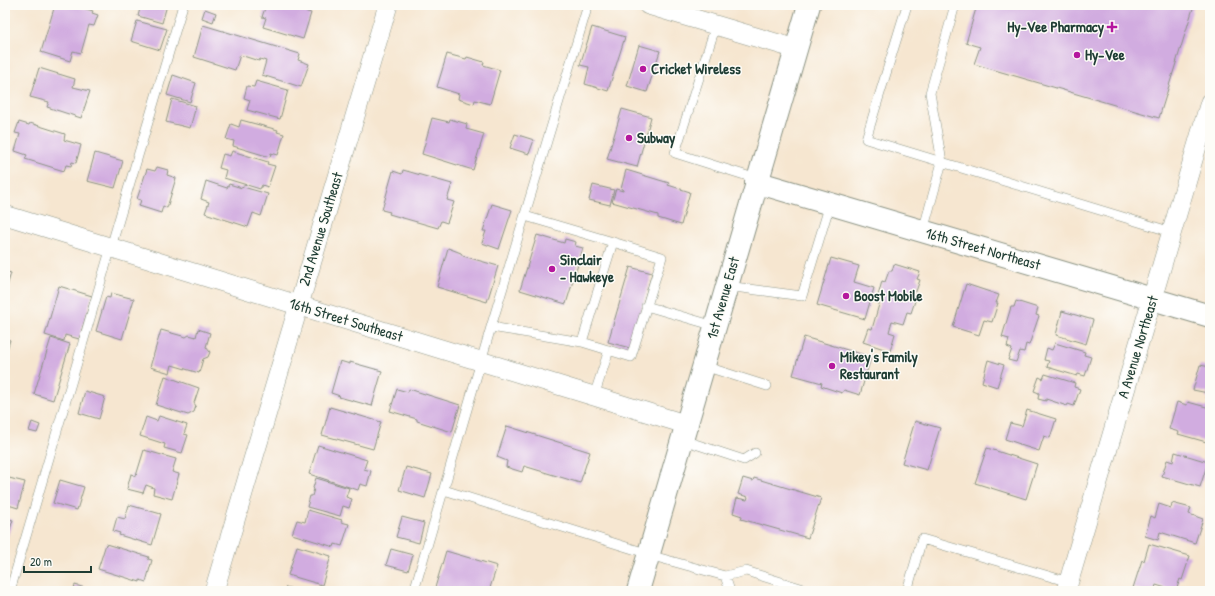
<svg xmlns="http://www.w3.org/2000/svg" width="1215" height="596" font-family="'Patrick Hand',sans-serif">
	<style>
		.building { fill: #d1ace0 }
		.lines { fill: none; stroke-linecap: round; stroke-linejoin: round }
		.service-casing { stroke: #8a9282; stroke-width: 10 }
		.minor-casing { stroke: #8a9282; stroke-width: 20 }
		.tertiary-casing { stroke: #8a9282; stroke-width: 24 }
		.primary-casing { stroke: #8a9282; stroke-width: 24 }
		.service { stroke: #fff; stroke-width: 9 }
		.minor { stroke: #fff; stroke-width: 19 }
		.tertiary { stroke: #fff; stroke-width: 22 }
		.primary { stroke: #fff; stroke-width: 22 }
		.poi-dot { fill: #b5179e; stroke: #fdfcf7; stroke-width: 1.5 }
		.labels { text-anchor: middle; stroke-width: 3; stroke-linejoin: round; paint-order: stroke }
		.poi-label { font-size: 15px; font-weight: bold; fill: #1f3d34; stroke: #fdfcf7; text-anchor: start }
		.street-label { font-size: 15px; fill: #1f3d34; stroke: #fdfcf7 }
	</style>
	<rect width="100%" height="100%" fill="#fdfcf7"/>
	<filter id="ink" filterUnits="userSpaceOnUse"><feTurbulence type="fractalNoise" baseFrequency=".025" numOctaves="2"/><feDisplacementMap in="SourceGraphic" scale="8" xChannelSelector="R" yChannelSelector="G"/><feConvolveMatrix kernelMatrix="1 2 1 2 8 2 1 2 1" color-interpolation-filters="sRGB"/></filter>
	<filter id="wash" filterUnits="userSpaceOnUse"><feTurbulence type="fractalNoise" baseFrequency=".012" numOctaves="4" result="noise"/><feDisplacementMap in="SourceGraphic" scale="16" xChannelSelector="R" yChannelSelector="G"/><feGaussianBlur stdDeviation="0.9" result="paint"/><feColorMatrix in="noise" values="0 0 0 0 0 0 0 0 0 0 0 0 0 0 0 0 0 1.4 0 .05"/><feComposite in="paint" operator="in"/></filter>
	<g filter="url(#wash)">
		<rect width="100%" height="100%" fill="#f6e6d0"/>
		<g id="blocks">
			<path class="building" d="M55,5H73L93,11L92,13L98,15L94,26L89,25L81,53L73,51L70,61L41,52Z
				M141,5H167L162,23L138,16Z
				M266,5H284L311,13L303,39L263,27L266,18L262,17Z
				M977,5H1194L1159,118L974,64L980,47L966,43Z
				M205,9L216,13L213,22L202,18Z
				M137,21L167,29L160,50L131,41Z
				M203,25L300,54L298,60L309,64L301,87L262,75L266,61L260,59L259,61L240,55L235,70L194,57Z
				M592,27L625,37L608,91L585,84L589,67L580,65Z
				M639,45L660,51L647,92L627,86Z
				M447,54L466,59L467,57L484,62L483,65L500,70L490,104L475,100L474,104L458,99L459,94L437,87Z
				M39,68L75,79L73,87L90,91L81,118L47,107L49,102L30,97Z
				M173,75L196,83L190,102L167,95Z
				M256,81L288,90L280,119L247,110L250,100L244,98L247,86L254,87Z
				M172,99L196,106L190,128L166,122Z
				M622,109L651,117L637,167L607,159Z
				M432,118L449,122L450,119L467,124L466,129L484,134L473,170L422,154Z
				M241,120L278,130L277,132L284,134L278,155L271,153L270,157L233,146L234,141L226,139L231,124L239,127Z
				M19,122L29,125L30,123L65,134L64,140L81,145L76,163L72,162L71,166L66,165L64,171L25,159L27,155L15,151L20,134L15,133Z
				M515,134L534,140L529,154L510,148Z
				M232,151L268,162L267,164L275,166L268,187L262,185L260,189L224,178L226,170L219,168L223,154L230,156Z
				M95,153L123,161L115,188L87,181Z
				M157,167L168,170L167,175L176,178L167,208L163,206L161,213L139,206L141,200L137,199L147,169L155,171Z
				M403,170L452,184L447,200L454,202L447,223L441,221L438,228L389,214L390,212L382,210L393,171L402,174Z
				M626,170L669,183L668,185L690,192L681,225L658,218V215L612,202L616,189L623,191V189H621Z
				M206,181L227,188L229,184L242,188L243,187L268,194L261,216L253,213L248,227L205,213L209,202L201,199Z
				M593,185L614,190L610,205L589,200Z
				M492,204L512,210L499,249L482,243L486,231H483Z
				M537,235L564,243L565,239L576,242L575,246L583,248L566,304L520,290Z
				M448,248L461,253L463,256L498,266L487,302L437,287Z
				M831,258L859,266L854,282L874,288L865,319L817,305Z
				M894,264L920,272L917,279L920,280L914,297L916,298L911,313L907,312L903,324L892,321L889,332L895,334L890,351L863,342L868,328L872,329L880,301L877,300L882,281L885,282L889,271H892Z
				M630,267L652,273L630,348L608,342Z
				M5,271L11,273L5,293Z
				M966,284L999,295L996,303H998L992,322L984,320L979,335L953,327Z
				M59,286L92,296L79,339L65,335L64,341L45,335Z
				M111,293L134,299L122,339L96,331L106,297L110,298Z
				M1016,301L1038,308L1036,315L1039,316L1029,345L1026,344L1024,352L1020,351L1016,362L1008,360L1012,349L1007,347L1009,339L1002,337L1011,307H1014Z
				M1062,311L1093,320L1086,344L1056,335Z
				M198,329L210,333L206,347L210,352L208,357L203,359L199,373L172,365L170,373L150,367L161,330L186,337L189,335L196,337Z
				M804,337L871,357L860,395L844,390L842,393L821,386L822,383L793,375Z
				M5,338L10,340L5,356Z
				M51,338L70,344L53,400L34,394Z
				M1055,343L1085,352L1084,355L1091,357L1085,376L1078,374L1077,376L1047,367L1049,361L1044,360L1047,348L1052,350Z
				M988,360L1004,365L997,387L982,382Z
				M340,361L350,364V362L382,371L372,406L339,397L340,396L331,393Z
				M1200,365L1210,367V399L1206,398L1208,393L1193,390Z
				M1045,374L1075,383L1074,387L1080,389L1074,406L1068,404L1067,406L1046,399V401L1038,399L1039,393L1034,391L1039,377L1043,379Z
				M165,376L199,388L194,403L196,406L194,412L188,415L156,405Z
				M397,389L408,392L409,389L460,405L452,432L417,421V419L390,411Z
				M85,391L105,397L99,419L79,413Z
				M1177,402L1187,405L1188,402L1210,408V443L1178,434L1179,432L1169,429Z
				M330,407L381,422L373,449L322,435Z
				M1027,410L1056,419L1050,438L1044,436L1039,451L1020,445V444L1005,439L1010,423L1022,426Z
				M159,416L187,425L184,434L188,435L182,453L164,448L165,444L140,436L146,417L157,421Z
				M915,421L940,428L927,470L902,463Z
				M32,422L40,425L37,433L29,431Z
				M507,426L590,452L580,483L524,466L522,472L506,467L507,461L497,457Z
				M318,445L367,460L364,469L371,471L367,486L360,484L358,490L309,474Z
				M987,448L1037,464L1026,499L975,483Z
				M144,450L176,459L172,472L179,474L172,499L153,494L154,488L146,485L143,493L127,489L131,474L136,476Z
				M1175,452L1208,462L1200,487L1162,476L1167,460L1173,462Z
				M406,467L432,474L425,498L399,490Z
				M5,477L25,482L18,508L5,504Z
				M316,478L349,488L346,497L352,499L349,508L343,506L340,516L307,507L310,496H312L314,489L313,488Z
				M743,478L753,481L754,478L821,498L808,538L741,519L742,516L733,513L737,498L747,500L748,497L738,494Z
				M60,480L84,487L77,510L53,503Z
				M1172,503L1191,508L1189,514L1203,519L1195,543L1160,532L1158,540L1145,536L1151,516L1155,518L1159,504L1171,508Z
				M129,505L161,514L152,545L119,535L120,533L113,531L117,517L125,519Z
				M308,510L342,520L341,522L349,524L342,546L335,544L334,547L292,534L297,520L305,522Z
				M402,517L424,523L419,543L396,537Z
				M5,518L13,520L5,544Z
				M106,544L149,557L148,559L152,560L146,582L140,580V582L98,569Z
				M1149,544L1190,556L1182,580L1180,579L1176,591L1156,585L1154,591H1145L1133,588L1142,560L1144,561Z
				M297,546L331,556L322,585L288,575Z
				M391,549L413,555L408,571L386,565Z
				M446,551L497,566L489,591H434Z
				M75,585L96,591H73Z
				M286,587L299,591H284Z"/>
		</g>
	</g>
	<g filter="url(#ink)">
		<use href="#blocks" fill-opacity="0" stroke="#8a9282" stroke-width="1"/>
		<g class="lines">
			<g class="service-casing">
				<path id="service" d="M907,5L866,139L1172,232
					M716,25L675,153L757,179
					M923,231L942,162L930,93L955,5
					M727,286L802,296L830,204
					M646,306L715,326
					M491,327L582,342L613,242L525,216
					M582,342L631,357L662,257L613,242
					M704,366L767,386
					M594,396L609,350
					M683,440L744,460L755,453
					M444,490L649,554
					M649,555L725,576L746,571L810,591
					M725,576L730,591
					M10,591L121,213L183,5
					M414,591L491,327L588,5
					M907,591L922,539L1069,582"/>
			</g>
			<g class="minor-casing">
				<path id="minor" d="M648,5L796,49
					M5,215L688,425
					M214,591L388,5
					M1066,591L1210,102"/>
			</g>
			<g class="tertiary-casing">
				<path id="tertiary" d="M756,182L1210,316"/>
			</g>
			<g class="primary-casing">
				<path id="primary" d="M638,591C696,396 751,200 809,5"/>
			</g>
			<use href="#service" class="service"/>
			<use href="#minor" class="minor"/>
			<use href="#tertiary" class="tertiary"/>
			<use href="#primary" class="primary"/>
		</g>
	</g>
	<g class="poi-dot">
		<path d="M1110 21h4v4h4v4h-4v4h-4v-4h-4v-4h4z"/>
		<circle cx="1077" cy="55" r="4"/>
		<circle cx="643" cy="69" r="4"/>
		<circle cx="629" cy="138" r="4"/>
		<circle cx="552" cy="269" r="4"/>
		<circle cx="846" cy="296" r="4"/>
		<circle cx="832" cy="366" r="4"/>
	</g>
	<g class="labels">
		<g class="poi-label">
			<text x="1104" y="32" text-anchor="end">Hy-Vee Pharmacy</text>
			<text x="1085" y="60">Hy-Vee</text>
			<text x="651" y="74">Cricket Wireless</text>
			<text x="637" y="143">Subway</text>
			<text x="560" y="265">Sinclair<tspan x="560" dy="17">- Hawkeye</tspan></text>
			<text x="854" y="301">Boost Mobile</text>
			<text x="840" y="362">Mikey's Family<tspan x="840" dy="17">Restaurant</tspan></text>
		</g>
		<g class="street-label">
			<text transform="translate(321 229) rotate(-73)" y="5">2nd Avenue Southeast</text>
			<text transform="translate(983 249) rotate(16)" y="5">16th Street Northeast</text>
			<text transform="translate(723 298) rotate(-74)" y="5">1st Avenue East</text>
			<text transform="translate(346 320) rotate(17)" y="5">16th Street Southeast</text>
			<text transform="translate(1138 347) rotate(-73)" y="5">A Avenue Northeast</text>
		</g>
	</g>
	<rect width="1215" height="596" fill="none" stroke="#fdfcf7" stroke-width="20"/>
	<path d="M24 566v6h67v-6" fill="none" stroke="#1f3d34" stroke-width="2"/>
	<text x="30" y="566" font-size="12" fill="#1f3d34" stroke="#fdfcf7" stroke-width="3" paint-order="stroke">20 m</text>
</svg>
